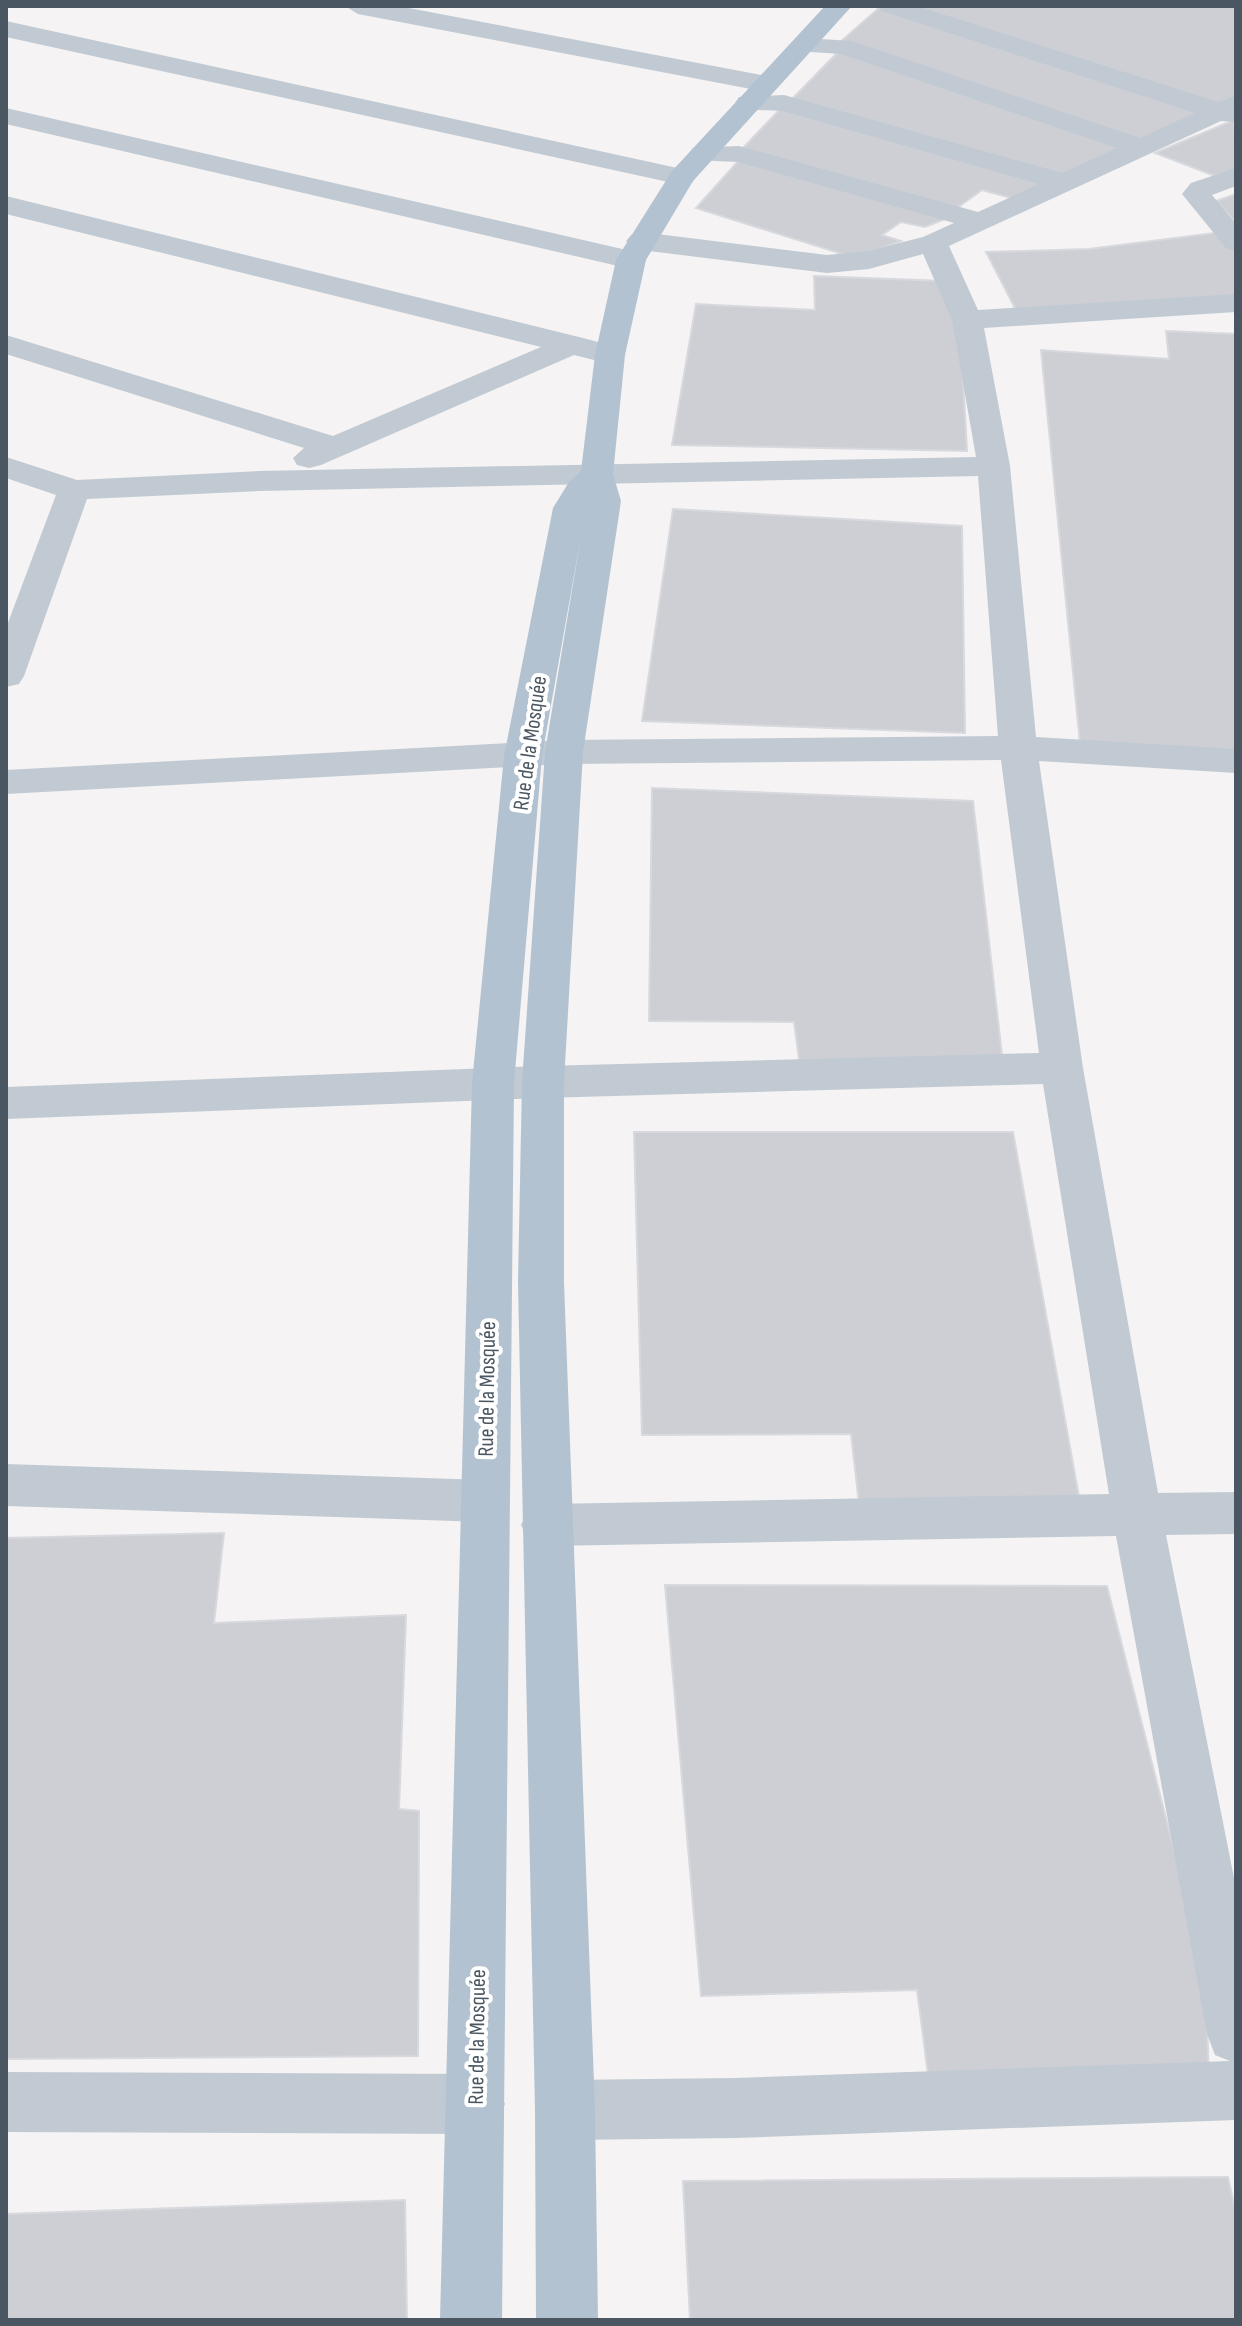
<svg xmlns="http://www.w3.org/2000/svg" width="1242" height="2326" font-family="'Sofia Sans Condensed',sans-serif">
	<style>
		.building { fill: #cdcfd5; stroke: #d7d9de; stroke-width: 2 }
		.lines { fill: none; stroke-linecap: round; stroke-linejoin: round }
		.minor { fill: #c1cad2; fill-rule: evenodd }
		.major { fill: #b3c2d1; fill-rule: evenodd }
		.labels { text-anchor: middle; stroke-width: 8; stroke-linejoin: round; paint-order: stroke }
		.street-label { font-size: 22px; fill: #4a5661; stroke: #fff }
	</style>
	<rect width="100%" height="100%" fill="#f5f3f3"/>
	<path class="building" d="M881,6L1211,111L1139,143L839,43Z
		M909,6L1236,7V99L1218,105Z
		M841,49L1133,147L1063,178L791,100Z
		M782,107L1055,182L1018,200L982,190L957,208L740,151Z
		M1234,120L1236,173L1220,178L1155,153Z
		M739,160L953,216L925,227L901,222L882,235L901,241L855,258L696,208Z
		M1236,194V223L1216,201Z
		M1222,232L1236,252V297L1018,314L986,252L1089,249Z
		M814,276L944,281L961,343L967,451L672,445L696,304L815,310Z
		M1166,331L1236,334V750L1080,743L1041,350L1169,359Z
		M673,509L962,526L965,733L642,721Z
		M652,788L973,801L1003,1064L800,1067L794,1022L649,1021Z
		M634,1132H1013L1079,1497L859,1504L851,1434L642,1435Z
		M224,1533L214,1623L406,1615L399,1809L419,1811L418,2056L6,2059V1538Z
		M665,1585L1107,1586L1205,1972L1209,2076L929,2082L917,1990L701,1996Z
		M1228,2177L1236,2214V2320H690L683,2181Z
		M405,2200L407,2320H6V2214Z"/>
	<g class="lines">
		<path class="minor" d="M345,6H398L766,76L775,78L779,84L775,90L766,92L358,14Z
			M878,6H917L1218,102L1236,96V122L1221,121L949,246L978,310L1236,294V312L984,328L1010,466L1036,737L1236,749V773L1039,761L1083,1068L1158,1493L1236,1492V1534L1166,1535L1236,1888V2120L736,2138L565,2140L544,2131L535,2110L544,2089L565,2080L736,2078L1230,2061L1215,2055L1207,2034L1116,1536L546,1546L528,1540L521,1525L528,1510L546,1504L1109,1494L1043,1084L543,1098L6,1119V1087L543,1066L1039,1053L1001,760L564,764L6,794V770L564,740L998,736L978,476L259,491L87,499L24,676L19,684L6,687V628L56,495L6,478V457L77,480L259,471L976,457L952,320L923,254L869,269L827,273L641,250L631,247L626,241L631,235L641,232L827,255L868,251L923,237L954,223L738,162L693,160L689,154L693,148L739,146L978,212L1039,184L783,111L739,109L735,103L739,97L784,95L1062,173L1117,148L841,54L795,51L791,46L804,38L852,41L1140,138L1195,113L882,11Z
			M6,21L682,169L692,171L696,177L692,183L682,185L6,37Z
			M6,108L631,251L641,254L646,260L641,266L631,269L6,124Z
			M1236,168V186L1212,195L1236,224V251L1226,248L1182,194L1191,183Z
			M6,196L583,338L621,348L625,355L621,362L610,364L574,355L321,465L309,468L297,465L293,458L304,448L6,354V335L333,436L541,347L6,214Z
			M6,1464L484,1480L501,1486L509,1501L501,1516L484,1522L6,1506Z
			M6,2072L475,2074L496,2083L505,2104L496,2125L475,2134L6,2132Z"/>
		<path class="major" d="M825,6H852L693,181L646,260L625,355L613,474L621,501L583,752L564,1082V1282L595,2110L598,2320H536L535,2110L518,1282L522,1082L545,752L580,542L542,756L514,1083L502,2320H440L472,1083L504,756L553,508L569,482L581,471L595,355L616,260L672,171Z"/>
	</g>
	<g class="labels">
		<g class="street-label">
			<text transform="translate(529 743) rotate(-82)" y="8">Rue de la Mosquée</text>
			<text transform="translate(486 1389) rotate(-89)" y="8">Rue de la Mosquée</text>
			<text transform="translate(476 2037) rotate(-89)" y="8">Rue de la Mosquée</text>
		</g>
	</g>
	<rect width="1242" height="2326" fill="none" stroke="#4a5661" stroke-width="16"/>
</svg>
